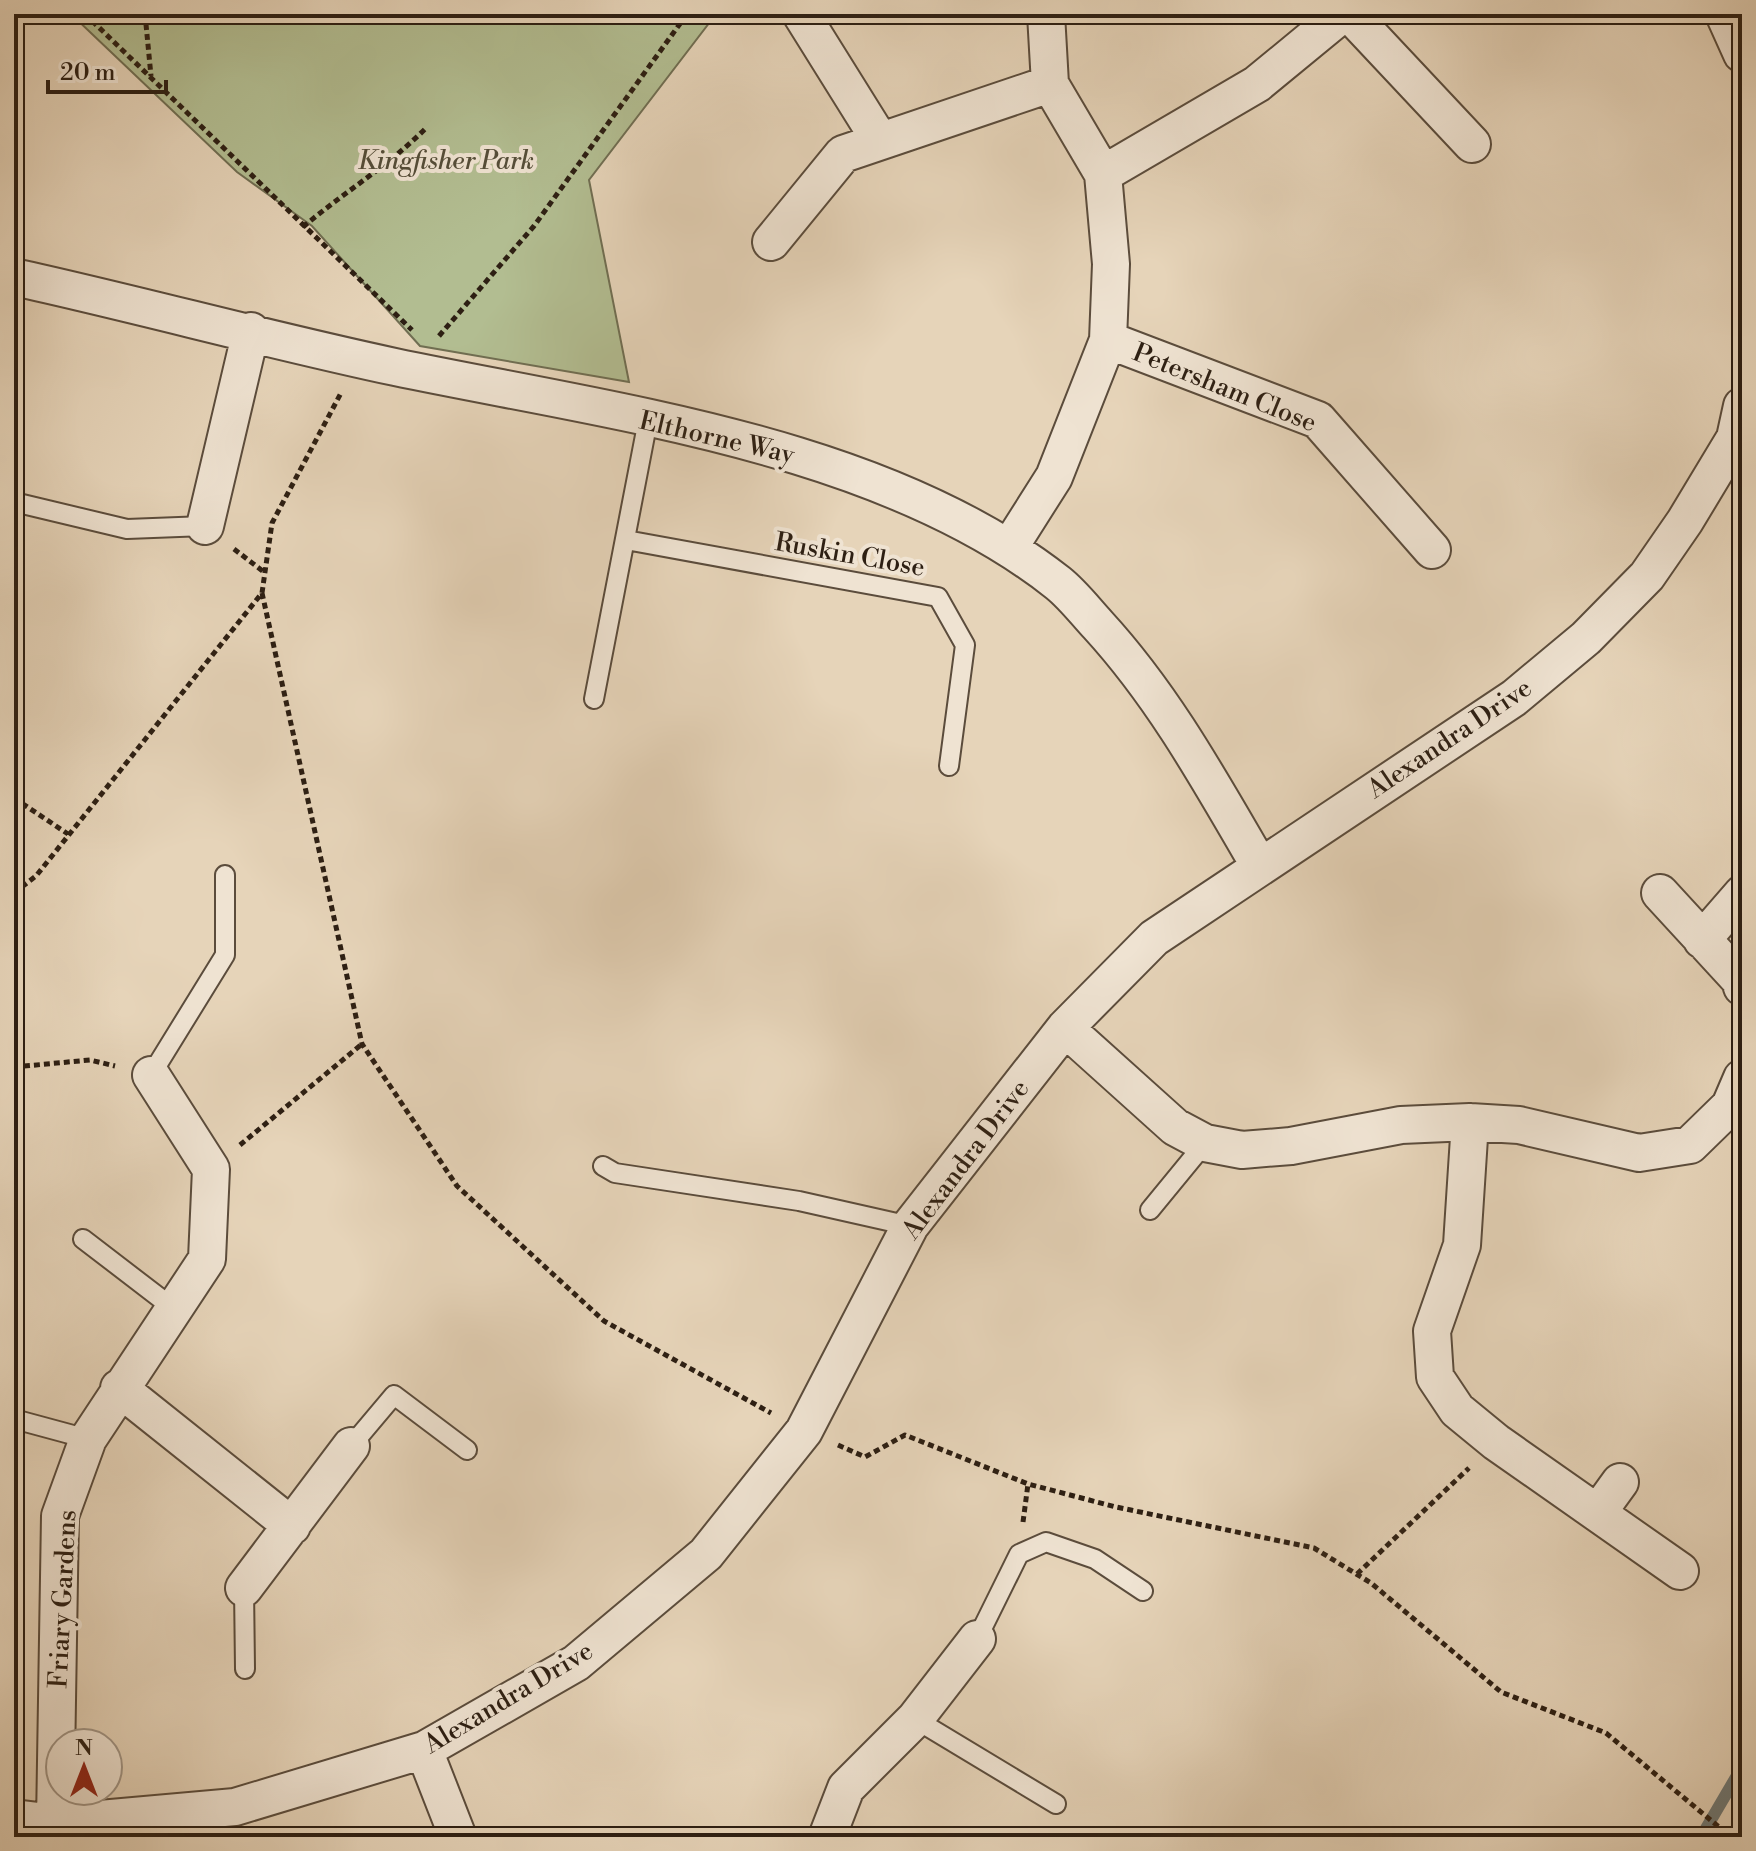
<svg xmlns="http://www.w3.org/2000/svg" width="1756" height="1851" font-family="'Libre Bodoni',serif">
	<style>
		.green { fill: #b2bd91; stroke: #706e52; stroke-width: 2 }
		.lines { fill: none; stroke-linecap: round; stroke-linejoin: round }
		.stream { stroke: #6f7977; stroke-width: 12 }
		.lane-casing { stroke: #5b4c3c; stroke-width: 22 }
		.street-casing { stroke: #5b4c3c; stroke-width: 40 }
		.path { stroke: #2d1f13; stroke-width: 5; stroke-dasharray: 6 4; stroke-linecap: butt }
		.lane { stroke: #efe3d2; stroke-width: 18 }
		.street { stroke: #efe3d2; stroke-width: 36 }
		.labels { text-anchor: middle; stroke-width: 8; stroke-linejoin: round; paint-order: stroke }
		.park-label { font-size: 26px; font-style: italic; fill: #554e39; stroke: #efe3d2 }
		.street-label { font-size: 26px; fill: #2d1f13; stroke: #efe3d2 }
	</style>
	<rect width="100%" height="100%" fill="#e6d4b9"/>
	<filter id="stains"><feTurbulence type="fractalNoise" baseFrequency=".0025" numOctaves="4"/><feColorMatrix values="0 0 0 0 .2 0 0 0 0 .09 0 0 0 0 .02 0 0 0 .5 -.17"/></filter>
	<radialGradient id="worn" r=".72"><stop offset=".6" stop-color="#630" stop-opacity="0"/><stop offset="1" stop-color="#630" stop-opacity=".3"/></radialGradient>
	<path class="green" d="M71,14H716L589,180L629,382L420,346L312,226L237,172Z"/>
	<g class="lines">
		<path class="stream" d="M1701,1837L1742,1767"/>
		<g class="lane-casing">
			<path id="lane" d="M14,502L127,529L205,526
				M626,540L938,597L965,645L949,766
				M594,699L648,420
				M151,1075L225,955V875
				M603,1166L615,1173L799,1201L910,1226
				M1150,1210L1205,1143
				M83,1239L173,1308
				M14,1419L88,1439
				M351,1446L394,1395L467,1450
				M244,1588L245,1669
				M977,1639L1019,1554L1046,1542L1095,1559L1143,1591
				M915,1719L1056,1804"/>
		</g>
		<g class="street-casing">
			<path id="street" d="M801,14L879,139
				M1046,14L1050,84
				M1350,14L1472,144
				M1724,14L1742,54
				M1103,174L1257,84L1342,14
				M771,242L843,154L1050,84L1103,174L1111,264L1108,340L1054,477L1009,548
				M14,277C141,305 268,340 395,367C610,412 882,444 1058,583C1073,595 1085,611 1098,625C1164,697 1210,781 1259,865
				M1108,340L1318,420L1432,550
				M205,526L251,331
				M1660,893L1740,980L1742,987
				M1702,940L1742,894
				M1065,1028L1175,1127L1205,1143L1242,1150L1291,1146L1401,1125L1470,1122L1519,1125L1639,1153L1690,1145L1730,1106L1742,1078
				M1470,1122L1462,1245L1432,1331L1435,1377L1457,1410L1496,1442L1680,1571
				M119,1388L292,1526
				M1599,1511L1620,1482
				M244,1588L351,1446
				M424,1750L458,1837
				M14,1818L55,1823L235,1807L424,1750L576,1663L706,1554L804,1431L910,1226L1065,1028L1154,938L1514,698L1586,638L1647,576L1685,521L1735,438L1742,406
				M55,1823L60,1516L88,1439L207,1259L211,1169L151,1075
				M827,1837L846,1788L915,1719L977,1639"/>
		</g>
		<path class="path" d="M85,14L412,330
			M145,14L151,76
			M303,227C343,193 388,166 425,129
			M439,336L534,226L687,14
			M234,549L264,572
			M262,593L362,1044L457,1186L604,1321L771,1413
			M14,798L68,834
			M14,893L36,876L262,593L272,523L341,393
			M14,1067L90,1060L115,1066
			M240,1145L362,1044
			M838,1445L865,1457L905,1435L1028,1484L1116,1507L1314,1548L1371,1583L1501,1692L1606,1733L1731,1837
			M1023,1522L1028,1484
			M1357,1574L1469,1468"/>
		<use href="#lane" class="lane"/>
		<use href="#street" class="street"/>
	</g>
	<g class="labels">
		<g class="park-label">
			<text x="446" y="169">Kingfisher Park</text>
		</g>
		<g class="street-label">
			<text transform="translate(1225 387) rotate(22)" y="9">Petersham Close</text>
			<text transform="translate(717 437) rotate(13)" y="9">Elthorne Way</text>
			<text transform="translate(850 554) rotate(10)" y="9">Ruskin Close</text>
			<text transform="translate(1449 738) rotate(-34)" y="9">Alexandra Drive</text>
			<text transform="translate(965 1159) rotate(-53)" y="9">Alexandra Drive</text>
			<text transform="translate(62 1599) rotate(-87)" y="9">Friary Gardens</text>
			<text transform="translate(508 1697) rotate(-31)" y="9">Alexandra Drive</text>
		</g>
	</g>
	<rect width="1756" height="1851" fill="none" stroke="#e6d4b9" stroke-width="48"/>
	<rect x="16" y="16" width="1724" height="1819" fill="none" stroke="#2d1f13" stroke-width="4"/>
	<rect x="24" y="24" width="1708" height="1803" fill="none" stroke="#2d1f13" stroke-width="2"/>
	<g transform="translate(84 1767)"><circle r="38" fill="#efe3d2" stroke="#a19586" stroke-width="2"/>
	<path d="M0-6L14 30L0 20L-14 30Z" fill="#8f2418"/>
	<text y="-12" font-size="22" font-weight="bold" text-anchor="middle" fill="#2d1f13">N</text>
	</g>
	<path d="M48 80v12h118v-12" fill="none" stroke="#2d1f13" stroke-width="4"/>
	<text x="60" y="80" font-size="24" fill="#2d1f13" stroke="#efe3d2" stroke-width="6" paint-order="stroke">20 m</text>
	<rect width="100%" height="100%" filter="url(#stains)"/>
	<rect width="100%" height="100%" fill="url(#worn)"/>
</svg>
